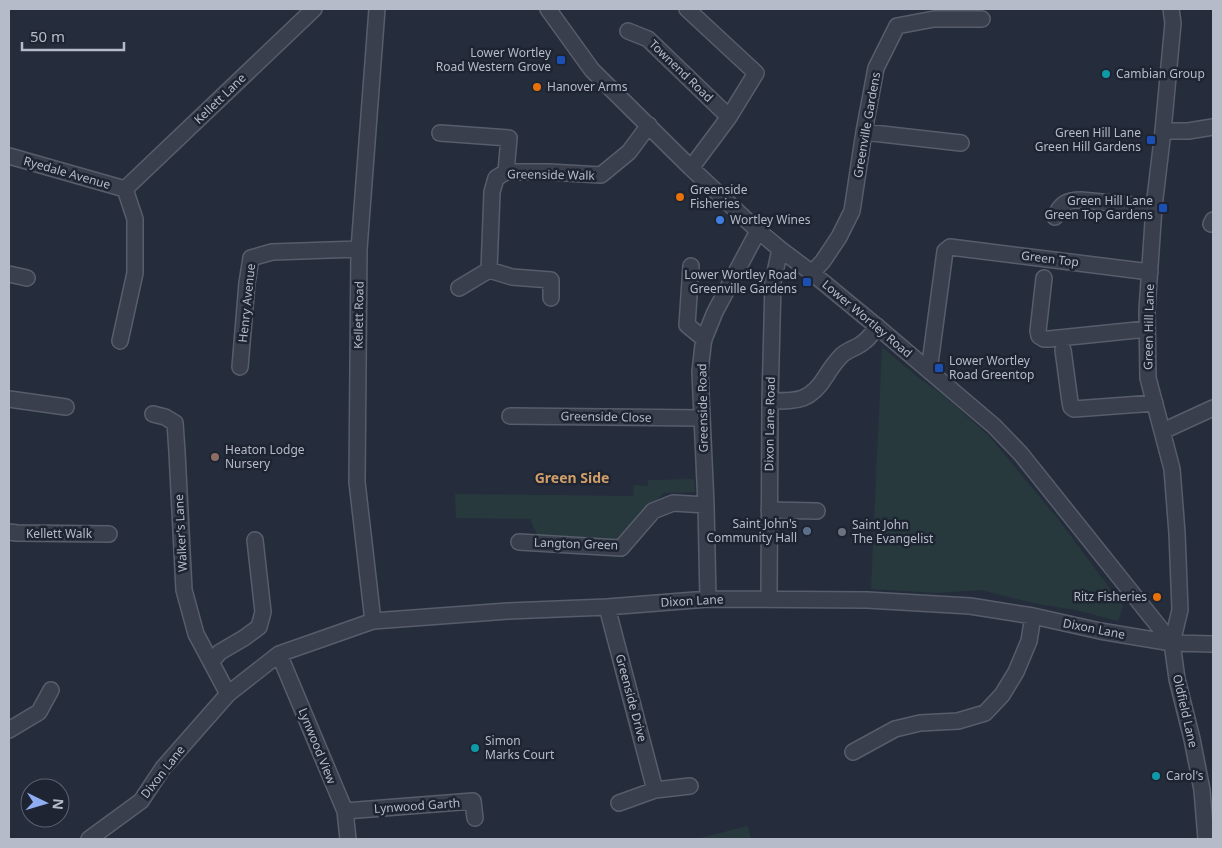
<svg xmlns="http://www.w3.org/2000/svg" width="1222" height="848" font-family="'Noto Sans',sans-serif">
	<style>
		.green { fill: #27393d }
		.lines { fill: none; stroke-linecap: round; stroke-linejoin: round }
		.minor-casing { stroke: #575d6b; stroke-width: 18 }
		.minor { stroke: #393f4d; stroke-width: 15 }
		.transit-dot { fill: #1a4fb4; stroke: #1e2432; stroke-width: 2 }
		.culture-dot { fill: #0f9aa8; stroke: #1e2432; stroke-width: 2 }
		.food-dot { fill: #e8710a; stroke: #1e2432; stroke-width: 2 }
		.shop-dot { fill: #3f7fe0; stroke: #1e2432; stroke-width: 2 }
		.education-dot { fill: #8d6e63; stroke: #1e2432; stroke-width: 2 }
		.service-dot { fill: #5c6f8a; stroke: #1e2432; stroke-width: 2 }
		.worship-dot { fill: #6b7280; stroke: #1e2432; stroke-width: 2 }
		.labels { text-anchor: middle; stroke-width: 5; stroke-linejoin: round; paint-order: stroke }
		.poi-label { font-size: 12px; fill: #b5bbc8; stroke: #1e2432; text-anchor: start }
		.street-label { font-size: 12px; fill: #b5bbc8; stroke: #1e2432 }
		.neighbourhood-label { font-size: 14px; font-weight: bold; fill: #cf9e69; stroke: #1e2432 }
	</style>
	<rect width="100%" height="100%" fill="#252d3c"/>
	<path class="green" d="M882,347L919,378L943,395L989,436L1058,519L1123,606L1118,621L1076,610L1037,604L981,590L938,593L871,589Z
		M694,479L695,492L664,493L617,538L537,535L530,519L456,518L455,494L633,496L634,485L648,486V480Z
		M748,826L751,839H696Z"/>
	<g class="lines">
		<g class="minor-casing">
			<path id="minor" d="M548,9L592,70L691,168L755,228L780,249L812,273L880,329L994,426L1021,454L1172,643
				M687,9L756,73L729,117L691,168
				M1171,9L1173,23L1163,131L1154,207L1147,310L1148,378L1172,469L1177,533L1180,610L1172,643L1177,679L1192,739L1202,790L1206,839
				M628,31L648,39L729,117
				M1163,131H1188L1213,127
				M864,132L961,143
				M440,133L509,138L506,172
				M9,156L125,189
				M125,189L314,9
				M1055,217C1060,204 1067,200 1081,200L1154,207
				M1211,224L1213,220
				M691,266L687,325L704,339
				M812,273L823,261L839,237L852,211L864,132L876,68L897,26L934,19H982
				M9,274L27,278
				M1044,278L1038,331L1039,336L1044,339H1049L1147,329
				M459,288L489,270
				M551,298V280L512,277L489,270L492,192L496,178L506,172H549L601,175L629,152L649,125
				M120,341L135,273V219L125,189
				M1063,350L1070,402L1071,407L1074,409L1155,403
				M240,367L247,283L251,258L272,252L359,249
				M929,371L945,251L950,247L1150,272
				M9,399L66,407
				M770,401C797,401 810,402 826,376C831,368 835,362 842,355C849,349 859,347 865,341C870,337 874,331 877,326
				M153,414L165,417L175,423L177,452L184,590L196,634L211,662
				M510,416L702,418
				M1163,431L1213,408
				M769,510L817,511
				M9,532L17,533L109,534
				M519,542L621,548L653,511L673,503L706,505
				M708,599L706,505L700,372L703,345L704,339L715,312L758,231
				M769,599L770,401L773,282L780,249
				M607,607L655,790
				M373,621L357,482L359,249L377,9
				M279,654L345,811L348,839
				M228,694L211,662L220,652L244,638L259,627L263,612L255,540
				M9,730L39,712L51,690
				M853,752L895,729L920,723L958,721L985,713L1002,695L1016,672L1029,641L1033,616
				M619,803L655,790L690,786
				M345,811L473,801L475,818
				M89,839L141,801L163,768L228,694L279,654L373,621L508,611L607,607L708,599L867,600L970,606L1033,616L1100,631L1172,643L1213,644"/>
		</g>
		<use href="#minor" class="minor"/>
	</g>
	<g class="transit-dot">
		<rect x="556" y="55" width="10" height="10" rx="2.5"/>
		<rect x="1146" y="135" width="10" height="10" rx="2.5"/>
		<rect x="1158" y="203" width="10" height="10" rx="2.5"/>
		<rect x="802" y="277" width="10" height="10" rx="2.5"/>
		<rect x="934" y="363" width="10" height="10" rx="2.5"/>
	</g>
	<g class="culture-dot">
		<circle cx="1106" cy="74" r="5"/>
		<circle cx="475" cy="748" r="5"/>
		<circle cx="1156" cy="776" r="5"/>
	</g>
	<g class="food-dot">
		<circle cx="537" cy="87" r="5"/>
		<circle cx="680" cy="197" r="5"/>
		<circle cx="1157" cy="597" r="5"/>
	</g>
	<circle class="shop-dot" cx="720" cy="220" r="5"/>
	<circle class="education-dot" cx="215" cy="457" r="5"/>
	<circle class="service-dot" cx="807" cy="531" r="5"/>
	<circle class="worship-dot" cx="842" cy="532" r="5"/>
	<g class="labels">
		<g class="poi-label">
			<text x="551" y="57" text-anchor="end">Lower Wortley<tspan x="551" dy="14">Road Western Grove</tspan></text>
			<text x="1116" y="78">Cambian Group</text>
			<text x="547" y="91">Hanover Arms</text>
			<text x="1141" y="137" text-anchor="end">Green Hill Lane<tspan x="1141" dy="14">Green Hill Gardens</tspan></text>
			<text x="690" y="194">Greenside<tspan x="690" dy="14">Fisheries</tspan></text>
			<text x="1153" y="205" text-anchor="end">Green Hill Lane<tspan x="1153" dy="14">Green Top Gardens</tspan></text>
			<text x="730" y="224">Wortley Wines</text>
			<text x="797" y="279" text-anchor="end">Lower Wortley Road<tspan x="797" dy="14">Greenville Gardens</tspan></text>
			<text x="949" y="365">Lower Wortley<tspan x="949" dy="14">Road Greentop</tspan></text>
			<text x="225" y="454">Heaton Lodge<tspan x="225" dy="14">Nursery</tspan></text>
			<text x="797" y="528" text-anchor="end">Saint John's<tspan x="797" dy="14">Community Hall</tspan></text>
			<text x="852" y="529">Saint John<tspan x="852" dy="14">The Evangelist</tspan></text>
			<text x="1147" y="601" text-anchor="end">Ritz Fisheries</text>
			<text x="485" y="745">Simon<tspan x="485" dy="14">Marks Court</tspan></text>
			<text x="1166" y="780">Carol's</text>
		</g>
		<g class="street-label">
			<text transform="translate(681 71) rotate(44)" y="4">Townend Road</text>
			<text transform="translate(220 99) rotate(-44)" y="4">Kellett Lane</text>
			<text transform="translate(867 125) rotate(-80)" y="4">Greenville Gardens</text>
			<text transform="translate(67 173) rotate(16)" y="4">Ryedale Avenue</text>
			<text transform="translate(551 175) rotate(1)" y="4">Greenside Walk</text>
			<text transform="translate(1050 259) rotate(7)" y="4">Green Top</text>
			<text transform="translate(247 303) rotate(-84)" y="4">Henry Avenue</text>
			<text transform="translate(359 315) rotate(-89)" y="4">Kellett Road</text>
			<text transform="translate(867 319) rotate(40)" y="4">Lower Wortley Road</text>
			<text transform="translate(1149 327) rotate(-89)" y="4">Green Hill Lane</text>
			<text transform="translate(703 408) rotate(-91)" y="4">Greenside Road</text>
			<text transform="translate(606 417) rotate(1)" y="4">Greenside Close</text>
			<text transform="translate(770 424) rotate(-89)" y="4">Dixon Lane Road</text>
			<text transform="translate(181 533) rotate(-93)" y="4">Walker's Lane</text>
			<text x="59" y="538">Kellett Walk</text>
			<text transform="translate(576 544) rotate(2)" y="4">Langton Green</text>
			<text transform="translate(692 601) rotate(-3)" y="4">Dixon Lane</text>
			<text transform="translate(1094 629) rotate(11)" y="4">Dixon Lane</text>
			<text transform="translate(631 698) rotate(75)" y="4">Greenside Drive</text>
			<text transform="translate(1185 711) rotate(77)" y="4">Oldfield Lane</text>
			<text transform="translate(317 746) rotate(68)" y="4">Lynwood View</text>
			<text transform="translate(163 772) rotate(-52)" y="4">Dixon Lane</text>
			<text transform="translate(417 806) rotate(-4)" y="4">Lynwood Garth</text>
		</g>
		<g class="neighbourhood-label">
			<text x="572" y="483">Green Side</text>
		</g>
	</g>
	<rect width="1222" height="848" fill="none" stroke="#b5bbc8" stroke-width="20"/>
	<g transform="translate(45 803) rotate(95)"><circle r="24" fill="#1e2432" stroke="#5a606e"/>
	<path d="M0-4L9 19L0 12L-9 19Z" fill="#90adf2"/>
	<text y="-8" font-size="14" font-weight="bold" text-anchor="middle" fill="#b5bbc8">N</text>
	</g>
	<path d="M22 42v8h102v-8" fill="none" stroke="#b5bbc8" stroke-width="2.5"/>
	<text x="30" y="42" font-size="15" fill="#b5bbc8" stroke="#1e2432" stroke-width="4" paint-order="stroke">50 m</text>
</svg>
